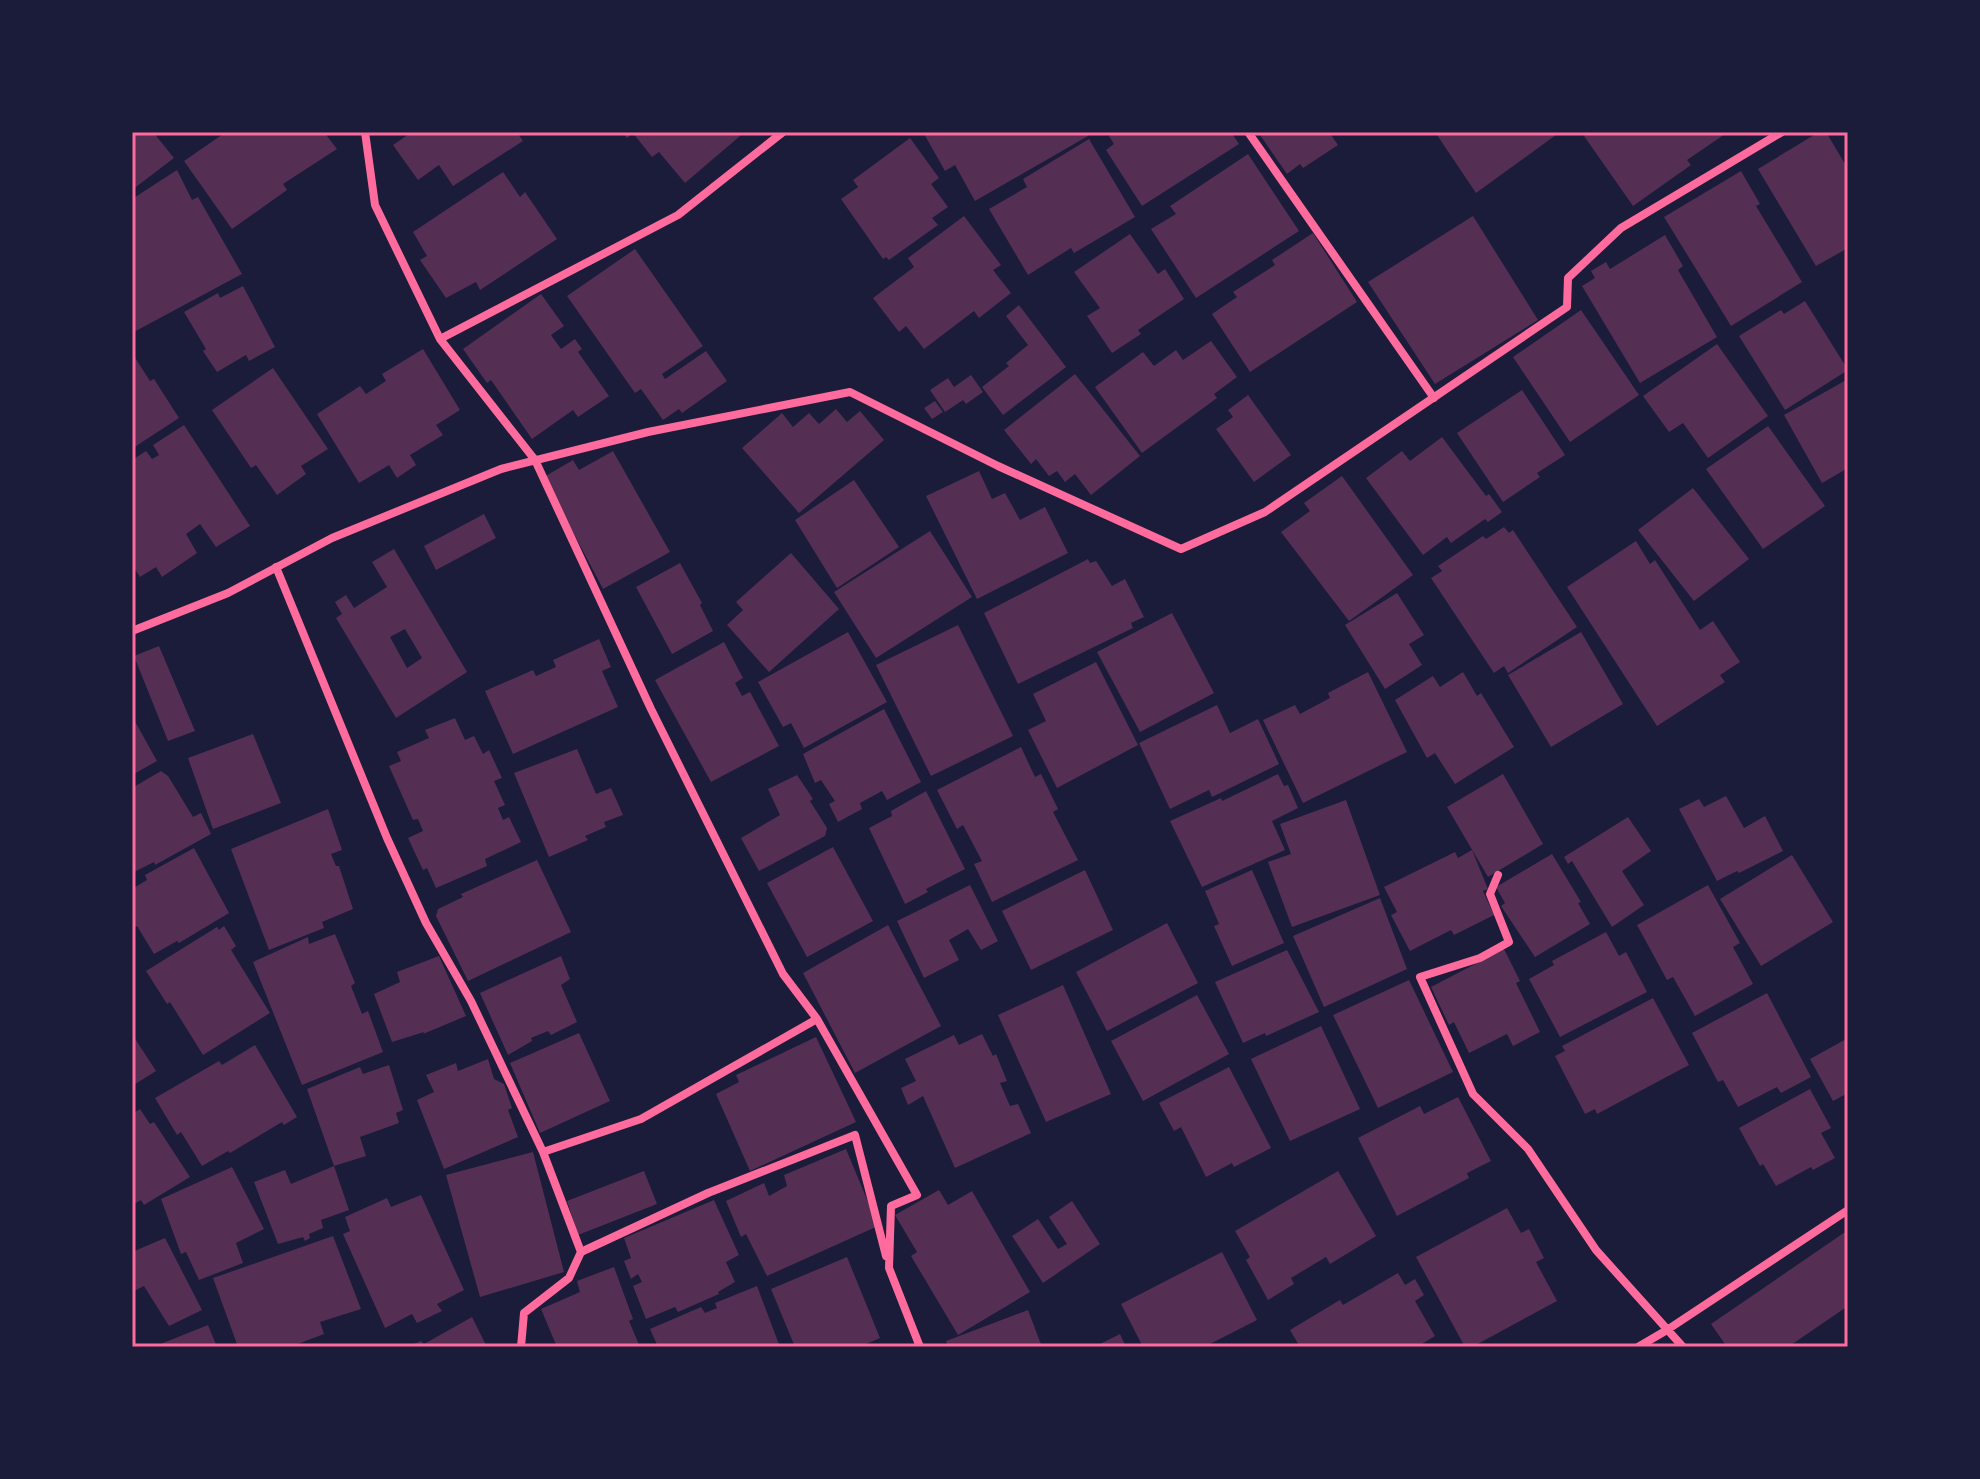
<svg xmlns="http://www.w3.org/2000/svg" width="1980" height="1479" font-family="Signika,sans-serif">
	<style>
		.building { fill: #542f53; fill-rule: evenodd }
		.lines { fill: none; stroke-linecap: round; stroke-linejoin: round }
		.minor { stroke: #ff6b9d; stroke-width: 8 }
		.neatline { fill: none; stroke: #ff6b9d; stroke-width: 3 }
	</style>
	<rect width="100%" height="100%" fill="#1b1b3a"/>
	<path class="building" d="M132,132H153L174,158L132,190Z
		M226,132H324L337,149L283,184L287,190L232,229L184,161Z
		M412,132H517L523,141L453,186L439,165L418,180L393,145Z
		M622,132H737L740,136L685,183L659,152L652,157L633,133L627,138Z
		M923,132H1085L1088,136L975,201L955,165L945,171Z
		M1116,132H1231L1239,144L1142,206L1106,150L1114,144L1109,136Z
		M1258,132H1329L1338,145L1303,168L1300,164L1287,174Z
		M1435,132H1560L1476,193Z
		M1589,132H1728L1687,160L1691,165L1633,206L1584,136Z
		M1819,132H1826L1848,169V248L1816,266L1758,169Z
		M910,138L939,178L931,184L948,207L932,218L938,225L889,260L886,257L883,259L841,199L858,187L853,180Z
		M1089,139L1135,217L1074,253L1071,248L1028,275L989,209L1027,187L1023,179Z
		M1248,154L1299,231L1196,298L1151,229L1176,214L1170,206Z
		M177,170L192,200L198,197L242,274L132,333V199Z
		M1741,171L1760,204L1756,206L1802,282L1731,326L1664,217Z
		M503,172L520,197L525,192L557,239L480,290L476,282L446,298L420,260L427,256L413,232Z
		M964,216L1001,265L993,270L1011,293L979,318L974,311L924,349L906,326L899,332L873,298L914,267L908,258Z
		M1473,216L1538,320L1435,384L1368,282Z
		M1313,233L1357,302L1250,372L1212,314L1237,297L1233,292L1275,265L1272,260Z
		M1130,234L1158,274L1165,269L1184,299L1138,330L1141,334L1112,353L1087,316L1100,308L1074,272Z
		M1665,235L1683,266L1678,270L1717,337L1640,383L1582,286L1595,278L1591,271L1606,262L1610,269Z
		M635,249L703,346L662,374L665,379L706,351L727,381L682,413L679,409L663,420L641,389L635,393L567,296Z
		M243,286L275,347L249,361L246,355L217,372L203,351L206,349L184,312L218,293L220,298Z
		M541,294L564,326L551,335L561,349L575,339L582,349L578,352L609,396L578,417L573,410L532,439L491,380L487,383L463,349Z
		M1805,301L1848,370L1785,410L1739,336L1781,310L1784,314Z
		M1019,305L1066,367L1003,415L982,387L1009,366L1006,363L1028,345L1006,316Z
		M1581,310L1639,395L1570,442L1513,357Z
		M1211,341L1237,377L1214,394L1217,398L1142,453L1095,387L1143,352L1154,366L1176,350L1183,360Z
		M1717,344L1768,416L1708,458L1683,423L1669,432L1643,396Z
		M423,349L460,410L436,425L443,435L410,455L416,465L397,478L389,465L359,483L317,414L360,386L366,394L386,381L382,374Z
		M132,353L150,381L154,379L179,418L133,448Z
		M273,368L328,449L301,466L306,474L277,495L256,465L251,468L212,410Z
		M1075,374L1140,456L1091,495L1075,474L1065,482L1057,471L1049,476L1036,459L1031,464L1004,430Z
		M971,375L983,392L966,404L963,400L945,412L930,390L948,378L954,387Z
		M1848,379V468L1822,483L1784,415Z
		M1522,390L1565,455L1537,473L1540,477L1503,502L1457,433Z
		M1248,395L1291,455L1254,482L1216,429L1233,417L1228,410Z
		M935,401L943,412L932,419L924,408Z
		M836,409L847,422L860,411L884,440L799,513L742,448L782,413L793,427L809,413L819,424Z
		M184,425L250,526L216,547L200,524L186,534L197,553L162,577L156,567L140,577L132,565V460L146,451L152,459L159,455L153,445Z
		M1768,426L1825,506L1763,549L1706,469Z
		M1442,437L1486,496L1489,494L1502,512L1488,522L1485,519L1451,543L1447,537L1423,555L1366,478L1402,451L1410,461Z
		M613,451L670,552L603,589L544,477L573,460L579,470Z
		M979,471L992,499L1005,493L1020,520L1045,507L1068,553L977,599L926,496Z
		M1342,476L1413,575L1349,621L1281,532L1310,511L1304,503Z
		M854,480L899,547L837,588L795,520Z
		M1693,488L1749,559L1694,601L1638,530Z
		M484,514L496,538L436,570L424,546Z
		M1504,527L1509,533L1513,530L1577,627L1508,673L1504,666L1494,673L1431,578L1442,571L1438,566L1483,536L1486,539Z
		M930,531L972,597L876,658L834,592Z
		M1636,541L1650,564L1655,560L1700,630L1713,621L1740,662L1720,675L1725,682L1657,726L1567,587Z
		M394,549L467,672L396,718L336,618L342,614L335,602L346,595L354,608L387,587L372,562ZM405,629L422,658L407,668L390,637Z
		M791,553L839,609L769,672L727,625L743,610L736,602Z
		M1088,559L1090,563L1096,561L1112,586L1125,579L1144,617L1131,623L1133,628L1018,684L984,613Z
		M680,563L702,603L700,605L713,631L672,654L636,587Z
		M1397,593L1424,635L1409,644L1422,665L1385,689L1345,625Z
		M1172,613L1214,693L1140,732L1097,652Z
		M958,625L1013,736L931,776L876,665Z
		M848,632L887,702L804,748L791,723L783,727L758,682Z
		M1581,632L1623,704L1551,747L1508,675Z
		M599,639L611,667L602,671L618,707L513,754L485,691L533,670L536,676L556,667L553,660Z
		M724,642L743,678L735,683L742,696L750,692L779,746L711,782L655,680Z
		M159,646L195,731L168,741L134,656Z
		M1096,662L1138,745L1057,788L1028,730L1046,721L1033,694Z
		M1368,672L1407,752L1303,803L1263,720L1295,705L1300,714L1330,698L1328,693Z
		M1463,672L1477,696L1481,693L1514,747L1455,784L1435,753L1427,758L1395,700L1433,676L1440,687Z
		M1217,705L1230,733L1258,719L1279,764L1212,797L1209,790L1170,809L1139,743Z
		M884,709L921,782L887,800L882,791L860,803L862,809L838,822L829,804L835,801L821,780L815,783L803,754Z
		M132,716L157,761L132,775Z
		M455,718L465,740L474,736L483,754L489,750L502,778L494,781L505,805L498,808L503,820L509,817L521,842L485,859L487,866L436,888L427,868L423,870L408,838L423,831L418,819L413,820L389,766L401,761L397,752L429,738L425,730Z
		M253,734L281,803L213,829L188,758Z
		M1021,747L1035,777L1041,774L1058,809L1053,812L1078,860L992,902L974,864L982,861L963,825L957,829L937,790Z
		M577,749L596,794L611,788L623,815L604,822L606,827L585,836L588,840L549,857L514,773Z
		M161,771L168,776L193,817L201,813L211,834L155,865L154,862L132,873V788Z
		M1278,774L1284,786L1288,785L1298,808L1272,821L1285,850L1202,887L1170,821L1221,798L1222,801Z
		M1503,774L1543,844L1488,877L1447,807Z
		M797,775L813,799L810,801L827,828L825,836L759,871L741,838L780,815L768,789Z
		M926,791L965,869L926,889L928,892L905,904L869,828L892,816L891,811Z
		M1726,796L1744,828L1765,816L1783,851L1739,873L1737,871L1717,881L1679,809L1699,799L1704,807Z
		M1346,800L1380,895L1292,927L1268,862L1291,854L1280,824Z
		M328,809L342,850L331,854L336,866H339L353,909L322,922L324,928L269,950L231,849Z
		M1628,817L1651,851L1622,871L1644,905L1612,927L1572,861L1568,864L1564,857Z
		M833,847L873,921L807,957L767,883Z
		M194,848L229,913L179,943L177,941L154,954L137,926L132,929V889L147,880L145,875Z
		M1472,850L1488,889L1483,891L1494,915L1454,935L1451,930L1410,951L1391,915L1397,912L1384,887L1455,852L1458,858Z
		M1552,854L1581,902L1578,903L1590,924L1535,957L1501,906L1505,903L1496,887Z
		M1792,855L1833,922L1761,966L1720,899Z
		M537,860L571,932L468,981L436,916L438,909L463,897L461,894Z
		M1085,870L1113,930L1031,970L1002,911Z
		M1252,870L1284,943L1232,966L1214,926L1219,924L1205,891Z
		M970,885L998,941L981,950L968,929L949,940L959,960L924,978L897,921Z
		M1708,885L1740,943L1733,947L1753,984L1695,1016L1673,977L1667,980L1637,925Z
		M1380,898L1407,969L1324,1007L1293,936Z
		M1167,923L1198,983L1107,1031L1076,972Z
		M888,925L941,1026L855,1073L803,973Z
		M224,926L236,946L231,950L270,1013L203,1055L170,1002L167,1004L146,971L217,927L219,930Z
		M1606,932L1619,956L1626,952L1647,992L1560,1037L1529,979L1554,965L1552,961Z
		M335,934L355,983L351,986L362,1014L368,1011L383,1052L302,1085L253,962L308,937L309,944Z
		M1504,949L1520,981L1516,983L1540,1032L1513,1046L1507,1034L1469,1053L1454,1022L1449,1025L1431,987Z
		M1287,950L1319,1012L1266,1036L1265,1033L1243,1043L1215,982Z
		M439,956L466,1016L423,1034L424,1032L392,1042L374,994L400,982L397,972Z
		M561,956L570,979L561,985L577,1022L551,1035L548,1031L531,1038L532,1041L508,1055L480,993Z
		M1409,980L1453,1072L1378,1108L1333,1015Z
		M1063,985L1111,1094L1046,1122L998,1015Z
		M1767,993L1811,1077L1781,1093L1777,1087L1738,1107L1723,1080L1718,1082L1692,1033Z
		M1197,995L1229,1054L1143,1101L1111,1041Z
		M1653,998L1689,1065L1597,1114L1595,1109L1585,1114L1555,1056L1565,1051L1562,1046Z
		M1321,1026L1360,1109L1290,1141L1251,1059Z
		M579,1033L610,1101L540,1133L510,1063Z
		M132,1034L156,1071L132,1086Z
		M982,1034L993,1056L996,1054L1007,1081L1000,1083L1010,1106L1018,1104L1031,1133L955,1168L923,1096L908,1105L901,1088L916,1081L905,1059L954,1035L959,1045Z
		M816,1037L856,1122L750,1171L716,1094L739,1082L736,1075Z
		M1848,1038V1093L1833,1101L1810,1059Z
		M255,1045L297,1117L284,1125L282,1122L230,1153L228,1151L202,1166L181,1132L177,1135L155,1098L219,1061L222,1065Z
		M488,1059L494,1079L504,1084L512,1108L508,1110L518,1137L444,1169L417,1100L434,1092L426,1075L456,1063L458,1071Z
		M389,1065L403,1110L396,1113L399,1123L360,1137L366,1156L334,1166L307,1089L360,1067L363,1074Z
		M1229,1067L1271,1148L1234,1167L1232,1163L1206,1177L1181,1127L1174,1131L1159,1103Z
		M1810,1089L1831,1128L1821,1133L1835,1158L1813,1170L1811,1167L1776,1186L1763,1164L1760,1166L1739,1128Z
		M1458,1097L1491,1161L1467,1173L1469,1178L1397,1216L1358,1138L1420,1106L1424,1114Z
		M140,1109L150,1124L154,1122L190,1177L144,1205L141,1200L132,1205V1114Z
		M846,1149L878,1226L767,1276L746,1234L741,1237L726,1201L764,1183L769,1196L787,1186L784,1175Z
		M533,1152L564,1272L480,1297L446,1175Z
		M334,1166L349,1210L321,1220L323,1228L309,1234L310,1238L305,1241L303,1237L278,1244L254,1182L285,1170L291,1184Z
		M232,1167L264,1229L236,1243L243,1263L199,1280L186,1252L181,1254L161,1199Z
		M644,1171L657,1204L578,1235L567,1201Z
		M1338,1171L1376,1236L1330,1264L1326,1257L1291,1278L1294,1284L1268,1300L1246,1260L1250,1257L1235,1231Z
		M939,1190L948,1205L972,1191L1030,1292L958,1335L911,1256L917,1252L895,1215Z
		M421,1195L464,1290L437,1304L442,1311L417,1323L412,1314L385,1328L343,1234L350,1231L345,1217L387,1198L391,1207Z
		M714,1200L739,1255L726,1262L735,1282L718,1292L719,1294L678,1312L675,1307L646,1319L633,1286L642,1282L638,1274L631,1279L624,1261L631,1258L624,1238Z
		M1072,1201L1100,1244L1043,1283L1012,1236L1038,1219L1058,1249L1067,1244L1049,1217Z
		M1507,1208L1521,1233L1529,1229L1544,1258L1536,1262L1557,1301L1472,1347H1465L1416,1257Z
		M1848,1230V1306L1788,1347H1727L1711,1324Z
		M333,1236L361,1309L320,1322L324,1334L290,1347H238L213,1278Z
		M165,1238L202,1310L169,1326L144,1286L132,1292V1252Z
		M1222,1252L1257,1320L1210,1344L1212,1347H1143L1121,1304Z
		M847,1257L880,1338L859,1347L857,1344L851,1347H795L771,1289Z
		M614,1267L633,1319L629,1321L640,1347H557L541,1309L580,1292L577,1281Z
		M1398,1273L1405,1285L1415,1279L1424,1295L1415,1301L1435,1336L1417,1347H1300L1290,1330L1340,1300L1343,1305Z
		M757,1286L780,1347H658L650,1329L701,1307L705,1313L717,1308L715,1303Z
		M1028,1310L1042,1347H948L946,1341Z
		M472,1317L487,1347H407L421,1341L424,1344Z
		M208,1325L217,1347H153Z
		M1120,1334L1126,1347H1094Z"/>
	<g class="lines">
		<path class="minor" d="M365,132L375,205L440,339L535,460L651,709L783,974L817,1019L917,1195L891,1206L889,1268L920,1347
			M1248,132L1434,398
			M440,339L678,215L783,132
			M276,567L387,838L426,923L471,1001L543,1152
			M132,631L228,593L332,538L501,469L648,432L850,392L998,466L1181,549L1265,512L1567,307L1568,278L1621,228L1782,132
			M1498,875L1490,894L1509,942L1480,958L1420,977L1473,1094L1528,1149L1596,1250L1683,1347
			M581,1252L708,1193L855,1135L886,1256
			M521,1347L524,1313L569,1278L581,1252L543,1152L641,1119L817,1019
			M1638,1347L1667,1330L1848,1210"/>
	</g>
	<rect width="1980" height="1479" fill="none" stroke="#1b1b3a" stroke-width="268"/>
	<rect x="134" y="134" width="1712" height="1211" class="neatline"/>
</svg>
